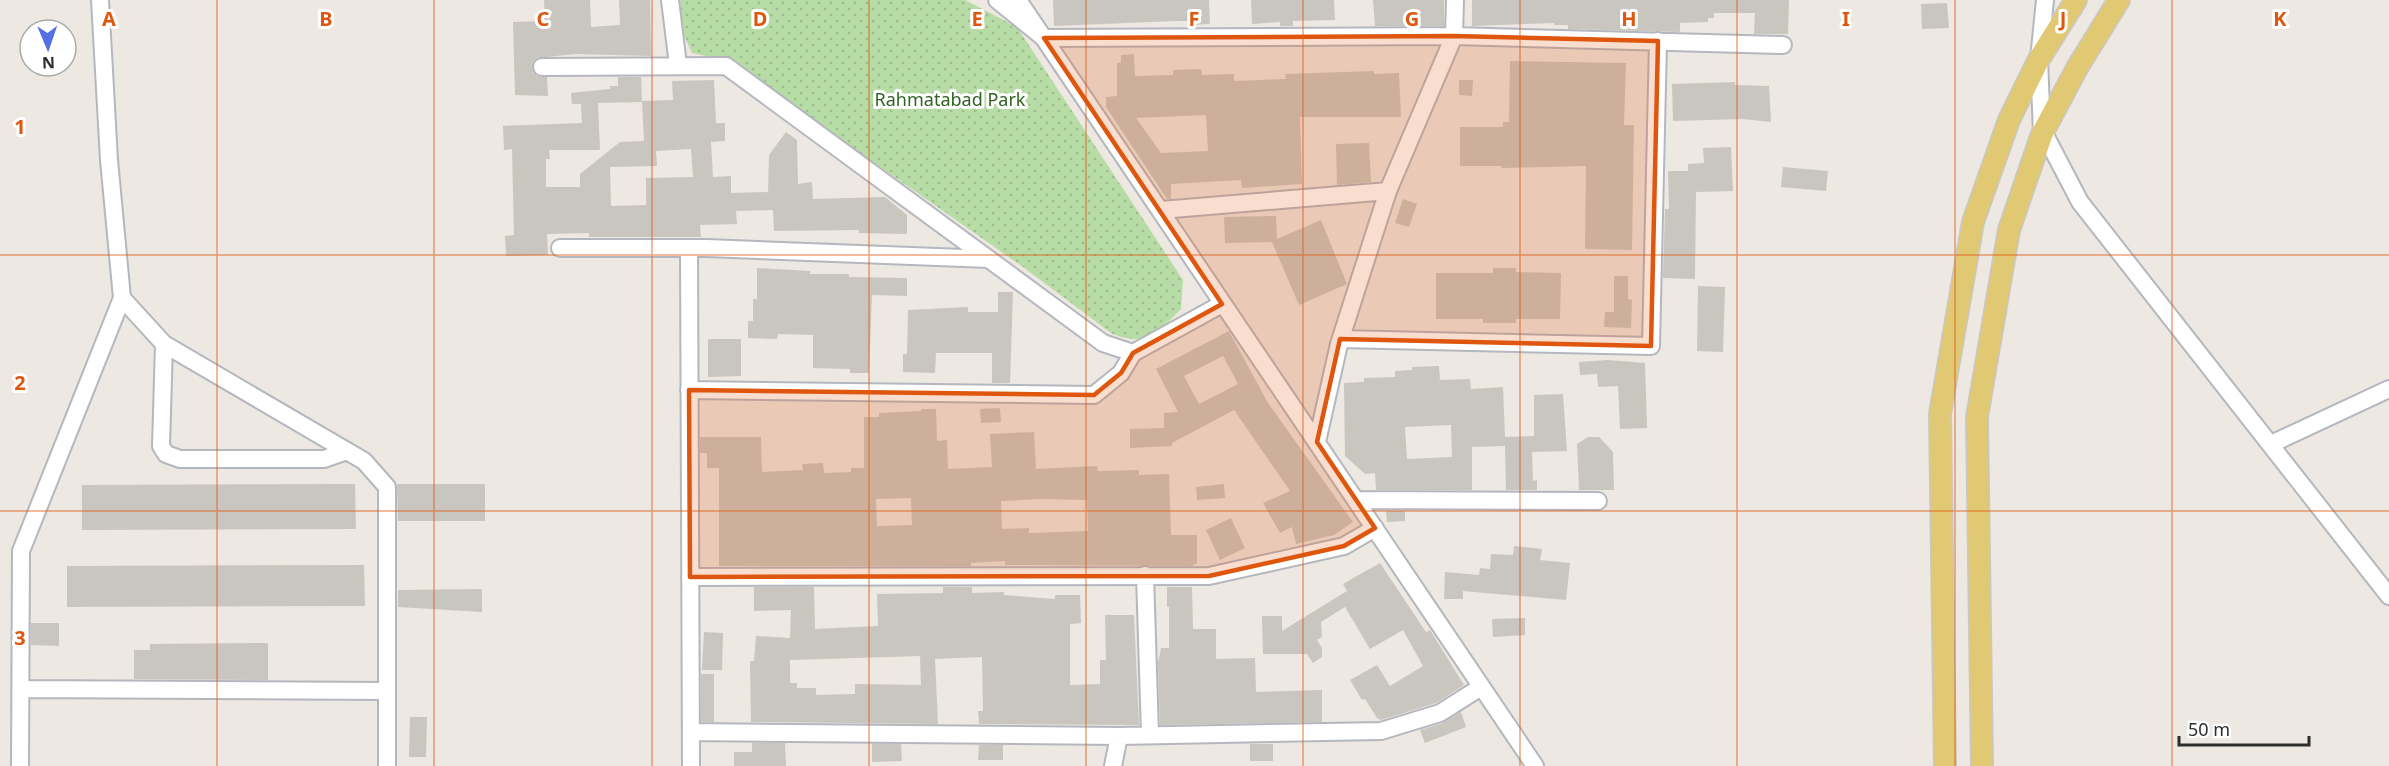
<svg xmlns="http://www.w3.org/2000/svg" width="2389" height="766" font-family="'Noto Sans',sans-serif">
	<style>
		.grass { fill: url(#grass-dots) }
		.building { fill: #c9c6bf; fill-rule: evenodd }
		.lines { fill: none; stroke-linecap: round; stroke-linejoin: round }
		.minor-casing { stroke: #b5b7bf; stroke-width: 20 }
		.major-casing { stroke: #c8c8c8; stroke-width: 24 }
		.minor { stroke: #fff; stroke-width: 16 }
		.major { stroke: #e1c872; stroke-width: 21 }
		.marked { fill: #df570e; fill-opacity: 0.2; stroke: #df570e; stroke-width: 4.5; stroke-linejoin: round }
		.grid { fill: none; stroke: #df570e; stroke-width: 1.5; stroke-opacity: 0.55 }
		.labels { text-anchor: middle; stroke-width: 6; stroke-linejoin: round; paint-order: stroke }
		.park-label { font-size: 18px; fill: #306324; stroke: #fff }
		.grid-label { font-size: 20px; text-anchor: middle; font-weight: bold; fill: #df570e; stroke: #fff; stroke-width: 6; stroke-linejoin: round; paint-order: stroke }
	</style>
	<defs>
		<pattern id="grass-dots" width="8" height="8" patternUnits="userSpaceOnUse" patternTransform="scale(1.5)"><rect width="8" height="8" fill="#b7dca5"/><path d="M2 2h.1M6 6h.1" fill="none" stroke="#9ebd8e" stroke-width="1.8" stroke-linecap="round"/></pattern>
	</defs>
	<rect width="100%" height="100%" fill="#ede8e1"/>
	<path class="grass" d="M680,0H965L1017,27L1183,280L1181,309C1159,332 1144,348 1111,333L1023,267L729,61L692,53L683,33Z"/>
	<path class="building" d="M544,0H590L591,27L620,25L619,0H650L651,56L575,54L537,58L533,62V72L537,76L547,77L548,96L515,95L513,22L545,21Z
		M1053,0H1209L1210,24L1190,25V21H1176L1054,26Z
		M1251,0H1334L1335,20L1293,21V26H1280V22L1252,24Z
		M1373,0H1444V26H1375Z
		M1472,0H1789L1788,34H1754L1755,13H1714V18H1708V22L1680,23V32L1568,29V25H1554V23L1472,26Z
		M1947,3L1949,28L1922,29L1921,4Z
		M1134,54L1135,76L1173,75V70L1201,69L1202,75L1234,74V81L1286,79L1285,74L1374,71V74L1399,73L1401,117H1300L1302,184L1242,188L1241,180L1171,184V199H1167L1106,107V97L1117,96V63H1121V55ZM1206,115L1208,151L1161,153L1136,118Z
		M1510,61L1626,63L1624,125H1634L1632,250L1585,249L1586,166L1502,168L1501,166H1460V127H1503V122H1509Z
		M618,77H641L642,102L598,103L600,150H549L550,159H546V187H580V174L620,142L644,141L642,101L673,100L672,81L714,80L716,123H725V141L711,142L713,177L731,176V193L768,192L769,155L786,132L797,140L798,184L812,182L813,199L885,197L907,215V234L859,233V230L774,231L773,210L736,211L737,224L700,225L701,237H589V233L547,234L548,255L506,256L505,236L514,235L512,149L504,150L503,126L582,123L581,104H572L571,93L610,89V86H618ZM691,149L693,177L646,178V205L611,206L610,167L657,166L656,151Z
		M1459,80H1473L1472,96L1459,95Z
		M1735,82V85L1769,86L1771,122L1742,119L1673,121L1672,84Z
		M1369,143L1371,182L1337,185L1336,144Z
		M1731,147L1733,191L1696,192L1695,279L1663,278L1665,209H1669L1668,171H1688V164L1704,163L1703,148Z
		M1783,167L1828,171L1826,191L1781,187Z
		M1403,199L1417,204L1409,227L1395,223Z
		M1276,216L1277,239L1321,220L1347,284L1299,305L1272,242L1225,243L1224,217Z
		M757,268L810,271V274H849V277L907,278V296L872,295L869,373H850V369L813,368V335L778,334L777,339L748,338V321H753V299H757Z
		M1493,268H1516V272L1561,273L1560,319H1516V323H1483V319H1436V273H1493Z
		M1614,276H1628V299L1632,300L1631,328L1604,327L1605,312H1614Z
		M1698,286L1725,287L1723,352L1697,351Z
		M998,292H1013L1010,383H992V353H936L935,373L903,372V354H907L908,310L968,307V312H998Z
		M1229,331L1268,403L1353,522L1334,535L1296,544L1292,527L1280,533L1263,503L1290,491L1234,410L1172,443V446L1130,448V429L1164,428V413L1178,412L1156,369ZM1223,356L1238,384L1199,404L1184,376Z
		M708,339H741V376L708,377Z
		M1608,360L1645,363L1647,428L1620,429L1618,386L1598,387L1597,374L1580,375L1579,362Z
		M1439,366L1440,380L1470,379L1471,389L1503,387L1505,437L1534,436V395L1563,394L1567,451L1532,452L1533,481L1537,480V490H1506L1505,446L1472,447V490H1376L1375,473L1365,474L1345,456L1344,383L1364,382V378L1395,377V371L1412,370V367ZM1451,425L1452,457L1407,459L1405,427Z
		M1000,408L1001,422L981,423L980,409Z
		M921,409H936L937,441L947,440L948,469L992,467L990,434L1034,432L1036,469L1097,466L1098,471L1139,470V475L1169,474L1171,535H1197V563L1192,566L1005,565V561L971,563V566H719V468H707V453H700V437H761L762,472L803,470L802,464L823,463L824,473L851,472V468H864V417H879V413L921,411ZM911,498L912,525L877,526L876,499ZM1041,499L1087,500L1088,531L1029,533V528L1002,529L1001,501Z
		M1588,437H1599L1613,452L1614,490H1579L1577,444Z
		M355,484L356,529L82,530V485Z
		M397,484H485V521H398Z
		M1224,484L1225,498L1197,500L1196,487Z
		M1386,511H1405V521L1387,522Z
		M1231,518L1245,548L1220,560L1206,530Z
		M1514,546L1542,549L1540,560L1570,563L1566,600L1463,591V599H1444L1445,572L1479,575L1480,568L1490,569L1491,554L1513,555Z
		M1380,563L1426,632L1430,630L1464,685L1436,703L1381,720L1377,718L1365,699L1362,700L1350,680L1377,665L1390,686L1423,666L1403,630L1370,649L1345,607L1321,622L1322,637L1317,640L1322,648V657L1313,663L1307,654H1263L1262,616H1282V631L1347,591L1343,584Z
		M364,565L365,606L67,607V566Z
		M754,587H814L815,629L878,626L877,594L943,593V587H972V593L1004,592V595L1055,599V595H1080L1081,623L1070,624V685L1100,684V660H1106L1105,615H1134L1139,725L979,724L978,711H983L982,657L935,659L938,724L751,722L750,661H754L756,636L790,638L791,610L754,611ZM920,656L921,685L855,684V694L816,695V688H797V683H790V660Z
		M1167,587H1192L1193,629H1216V659L1255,658L1256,692L1322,690V722L1160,725L1158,663L1161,648H1169V607H1167Z
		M482,589V612L398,607V590Z
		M1525,618V635L1493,637L1492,619Z
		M31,623H59V646L31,645Z
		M704,632L723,633L722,670H702Z
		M268,643V680L134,679V650H150V644Z
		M701,674H714V722H701Z
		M1461,712L1466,727L1425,743L1420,730L1443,723Z
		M410,717H427L426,757H409Z
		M752,743H785L786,766H734V752H752Z
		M872,744H901L902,761L872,762Z
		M1250,744H1273V761H1250Z
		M979,745H1003V760H978Z"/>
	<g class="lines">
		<g class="minor-casing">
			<path id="minor" d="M670,0L678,65
				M997,0L1044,38L1454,36L1783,45
				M1018,0L1535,766
				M2045,0L2039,59L2042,134L2045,135L2080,202L2389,596
				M542,67L726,66L1103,343L1133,353L1222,304
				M1161,210L1388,191
				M560,248H707L989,259
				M689,248L691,766
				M122,298L164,344L364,461L387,487V766
				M1341,339L1651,346L1658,41
				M164,344L161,446L166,454L180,459H324L347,451
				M689,390L1094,395L1121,373L1133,353
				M1317,442L1339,344L1388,191L1454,36L1455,0
				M2271,444L2389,389
				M1356,500L1598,501
				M1145,575L1150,735
				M690,577L1209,576L1344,546L1375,528
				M21,689L387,691
				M691,732L1119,736L1381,731L1440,713L1481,687
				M20,766L21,551L122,298L109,160L100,0
				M1113,766L1119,736"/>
		</g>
		<g class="major-casing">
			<path id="major" d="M1945,766L1940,414L1973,222L2009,120L2039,59L2076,0
				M1982,766L1977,417L2009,230L2042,134L2077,68L2119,0"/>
		</g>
		<use href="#minor" class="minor"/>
		<use href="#major" class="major"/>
	</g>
	<path class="marked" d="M1454,36L1658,41L1651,346L1340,339L1317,442L1375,528L1344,546L1209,576L690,577L689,390L1094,395L1121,373L1133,353L1222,304L1044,38Z"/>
	<path class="grid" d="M217,0V766M434,0V766M652,0V766M869,0V766M1086,0V766M1303,0V766M1520,0V766M1737,0V766M1955,0V766M2172,0V766M0,255H2389M0,511H2389"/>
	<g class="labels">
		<g class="park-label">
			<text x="950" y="106">Rahmatabad Park</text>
		</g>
	</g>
	<g class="grid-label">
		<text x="109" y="26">A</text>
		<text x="326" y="26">B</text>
		<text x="543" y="26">C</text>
		<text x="760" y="26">D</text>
		<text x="977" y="26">E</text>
		<text x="1194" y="26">F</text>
		<text x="1412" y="26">G</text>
		<text x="1629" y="26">H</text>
		<text x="1846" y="26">I</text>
		<text x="2063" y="26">J</text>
		<text x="2280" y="26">K</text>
		<text x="20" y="134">1</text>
		<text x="20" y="390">2</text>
		<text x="20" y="645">3</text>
	</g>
	<g transform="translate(48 48) rotate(178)"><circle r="28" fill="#ffffff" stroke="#ababab" stroke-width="1.5"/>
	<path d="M0-4.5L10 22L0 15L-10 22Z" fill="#556fe5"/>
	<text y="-9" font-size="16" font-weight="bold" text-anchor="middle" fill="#2d2d2d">N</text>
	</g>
	<path d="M2179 736v9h130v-9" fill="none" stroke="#2d2d2d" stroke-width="3"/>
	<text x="2188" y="736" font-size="18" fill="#2d2d2d" stroke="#ffffff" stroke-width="4.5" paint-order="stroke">50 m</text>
</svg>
